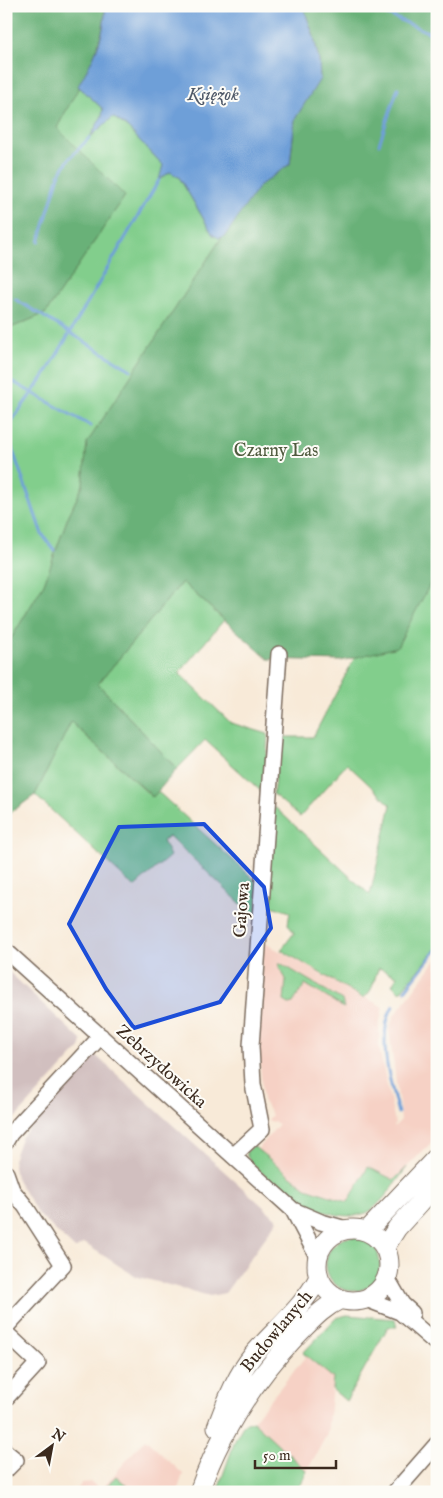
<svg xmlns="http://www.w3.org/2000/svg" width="443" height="1498" font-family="'IM FELL English',serif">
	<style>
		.built { fill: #f6d1c5 }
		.industrial { fill: #d1bfbf }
		.green { fill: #82ce8c; stroke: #5e7c55 }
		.forest { fill: #69b178; stroke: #526e4b }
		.water { fill: #6e9fd8; stroke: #54647b }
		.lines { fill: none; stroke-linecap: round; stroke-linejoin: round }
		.stream { stroke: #6e9fd8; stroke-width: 3 }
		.minor-casing { stroke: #7d6d5f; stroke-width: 18 }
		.major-casing { stroke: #7d6d5f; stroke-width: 21 }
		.minor { stroke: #fff; stroke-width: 15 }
		.major { stroke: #fff; stroke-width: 19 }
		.marked { fill: #1d4ed8; fill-opacity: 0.2; stroke: #1d4ed8; stroke-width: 4; stroke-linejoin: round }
		.labels { text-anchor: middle; stroke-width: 4; stroke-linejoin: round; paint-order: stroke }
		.park-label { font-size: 18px; fill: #505b3f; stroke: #fdfcf7 }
		.street-label { font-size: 18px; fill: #3b2a1e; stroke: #fdfcf7 }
		.water-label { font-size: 19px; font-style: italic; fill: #4f5968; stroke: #fdfcf7 }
	</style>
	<rect width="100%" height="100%" fill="#fdfcf7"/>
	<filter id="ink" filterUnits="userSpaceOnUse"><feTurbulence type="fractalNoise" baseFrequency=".02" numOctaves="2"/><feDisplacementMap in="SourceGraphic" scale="10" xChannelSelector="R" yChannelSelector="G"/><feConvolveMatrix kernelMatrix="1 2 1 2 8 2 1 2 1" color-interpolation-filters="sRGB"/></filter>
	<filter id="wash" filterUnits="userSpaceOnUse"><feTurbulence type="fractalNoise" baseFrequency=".0096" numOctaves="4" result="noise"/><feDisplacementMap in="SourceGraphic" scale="20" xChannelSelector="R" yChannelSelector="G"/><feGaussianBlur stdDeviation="1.12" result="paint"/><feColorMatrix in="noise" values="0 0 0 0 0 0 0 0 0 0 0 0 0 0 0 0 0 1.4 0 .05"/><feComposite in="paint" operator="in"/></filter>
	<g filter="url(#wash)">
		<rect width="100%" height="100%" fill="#f8ead8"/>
		<path class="built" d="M263,942L383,1007L379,1025V1048L395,1122L394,1127L401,1120L389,1029L394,1016L437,959V1137L394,1180L353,1191L349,1202L306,1188L258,1149L279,1124L268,1120L272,1115L263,1100L258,1041Z
			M306,1356L333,1378L327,1434L307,1471L253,1421Z
			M145,1439L183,1474L177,1492H75L82,1483L91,1482L101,1490Z"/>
		<path class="industrial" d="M6,969L82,1041L80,1048L6,1128Z
			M93,1053L278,1220L225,1293L210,1296L135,1276L84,1243L75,1249L38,1214L16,1178L13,1160L21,1138Z"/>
		<path class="green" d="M78,86L103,109L102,116L91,136L113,117L126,126L163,165L160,179L170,172L179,177L213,235L222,237L87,443L83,485L68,517L44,584L9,642L6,655V330L46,313L125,196L57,128Z
			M437,570V947L400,992L392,985L397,976L379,968C373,979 375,990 363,998L281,950L294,933L288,924L290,912L269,905L263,942L272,809L276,808L279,811L370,895L391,805L347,764L300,817L273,794L280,737H313L355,657L397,647Z
			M182,582L224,620L179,673L231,723L268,734L264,794L205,740L177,769L98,684Z
			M71,722L152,797L157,791L259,884L256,918L169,836L163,841L170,856L134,887L35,795Z
			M280,963L342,1000L344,1008L305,984L293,1003L289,1004L284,1001L286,979L279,967Z
			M253,1146L306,1188L348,1202L368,1167L394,1180L407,1167C398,1179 380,1207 366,1213C333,1225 292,1197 268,1178C260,1171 247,1162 246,1152Z
			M326 1264a27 27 0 1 1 54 0a27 27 0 1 1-54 0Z
			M347,1315L395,1319L397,1327H388L346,1401L332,1389L333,1378L303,1353L336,1318Z
			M253,1421L307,1471L297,1492H217L236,1438L244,1424Z
			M116,1476L134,1492H104L103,1490Z"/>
		<path class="forest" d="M6,6H105C106,47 75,92 57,128L125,196L46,313L6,330Z
			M303,6H437V571L397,647L341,661L268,659L182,582L98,684L177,769L153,797L71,722L35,795L6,816V655L9,642L44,584L68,517L83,485L87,443L222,237L259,186L290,164L295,119L320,78L319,61L314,37Z"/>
		<path class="water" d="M105,6H303L314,37L319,61L320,79L295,119L290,164L259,186L225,236L219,238L213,235L179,177L170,172L159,180L163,165L126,126L113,117L90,137L102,116L103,109L78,86C92,61 106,36 105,6Z"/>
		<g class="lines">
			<path class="stream" d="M368,6L437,36
				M379,144L398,88
				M39,242L59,175L69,159L90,137
				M15,299L131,370
				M6,378L91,426
				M6,429L47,372L159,180
				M6,431L42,534L55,551
				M405,990L437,949
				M393,1006C376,1036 390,1081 398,1113"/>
		</g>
	</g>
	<g filter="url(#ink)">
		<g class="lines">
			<g class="minor-casing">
				<path id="minor" d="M6,951L293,1210L317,1256
					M6,1141L10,1134L101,1036
					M233,1156L262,1129L253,1084L251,1046L279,654
					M6,1173L12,1190L25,1206L63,1265L6,1327
					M293,1210L321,1222L346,1229
					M387,1278L402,1304L412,1313
					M366,1299L400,1312L437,1344
					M6,1333L38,1363L6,1398
					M6,1452L16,1460L6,1470
					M395,1492L437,1444"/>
			</g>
			<g class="major-casing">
				<path id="major" d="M317 1265a36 36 0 1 1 72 0a36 36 0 1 1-72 0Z
					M367,1231L437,1157
					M385,1247L397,1228L437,1184
					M217,1427C227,1401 236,1376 254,1354C276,1328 303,1308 319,1277
					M199,1492C220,1432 253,1381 297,1335C311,1321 323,1307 341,1299"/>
			</g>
			<use href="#minor" class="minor"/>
			<use href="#major" class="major"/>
		</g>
	</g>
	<path class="marked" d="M204,824L264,887L271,928L220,1002L134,1028L106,989L69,924L119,827Z"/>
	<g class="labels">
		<g class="park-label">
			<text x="276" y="456">Czarny Las</text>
		</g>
		<g class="street-label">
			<text transform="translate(241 910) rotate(-86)" y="6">Gajowa</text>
			<text transform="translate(162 1066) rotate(42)" y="6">Zebrzydowicka</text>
			<text transform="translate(276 1331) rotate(-50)" y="6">Budowlanych</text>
		</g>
		<g class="water-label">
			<text x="213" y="100">Księżok</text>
		</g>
	</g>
	<rect width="443" height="1498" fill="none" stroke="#fdfcf7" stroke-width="25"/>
	<g transform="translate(52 1446) rotate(32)" stroke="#fdfcf7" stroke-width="4" paint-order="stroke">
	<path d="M0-4L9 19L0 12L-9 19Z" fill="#3b2a1e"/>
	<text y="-8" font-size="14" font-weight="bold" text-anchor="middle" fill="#3b2a1e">N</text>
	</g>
	<path d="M255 1460v8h81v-8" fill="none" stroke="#3b2a1e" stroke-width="2.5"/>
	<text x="263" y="1460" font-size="15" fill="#3b2a1e" stroke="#fdfcf7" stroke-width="4" paint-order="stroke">50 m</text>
</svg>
